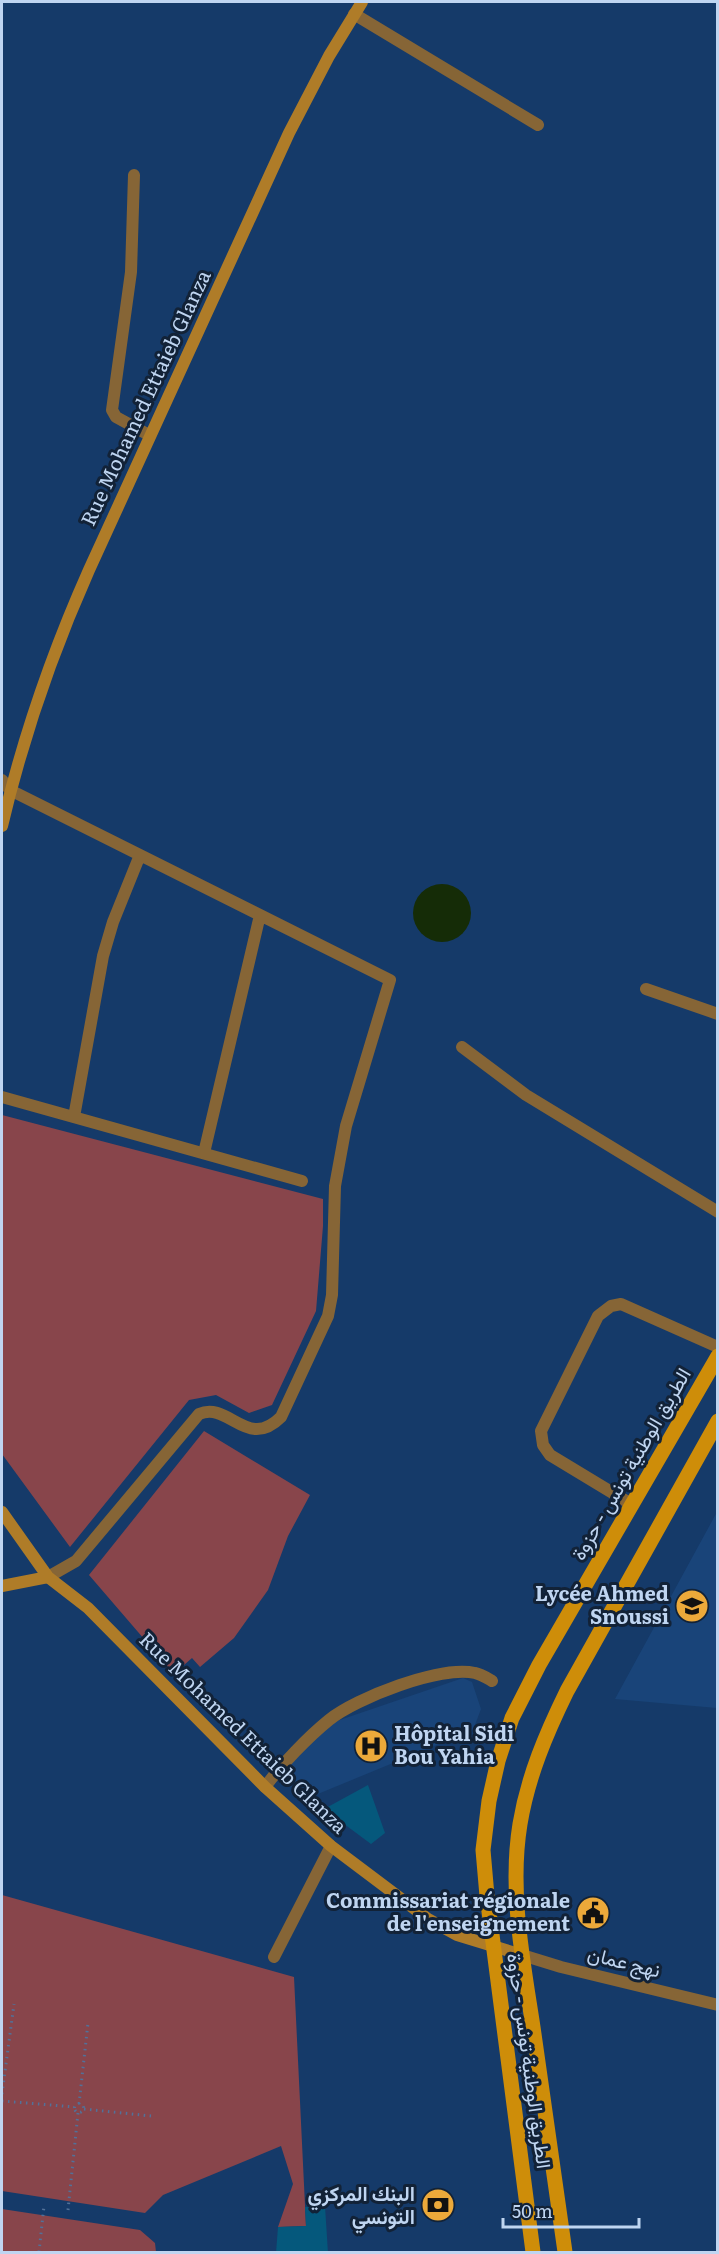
<svg xmlns="http://www.w3.org/2000/svg" width="719" height="2254" font-family="Literata,Vazirmatn,serif">
	<style>
		.built { fill: #194479 }
		.green { fill: #88454b }
		.water { fill: #152c07 }
		.building { fill: #05587c }
		.lines { fill: none; stroke-linecap: round; stroke-linejoin: round }
		.path { stroke: #527199; stroke-width: 3; stroke-dasharray: 1.5 4.5; stroke-linecap: butt }
		.street { stroke: #866536; stroke-width: 12 }
		.secondary { stroke: #af7c28; stroke-width: 12 }
		.primary { stroke: #ce8d09; stroke-width: 15 }
		.labels { text-anchor: middle; stroke-width: 6; stroke-linejoin: round; paint-order: stroke }
		.street-label { font-size: 20px; fill: #bfd5f1; stroke: #122237 }
		.poi-label { font-size: 20px; font-weight: bold; fill: #bfd5f1; stroke: #122237; text-anchor: end }
	</style>
	<rect width="100%" height="100%" fill="#153a69"/>
	<path class="built" d="M717,1512V1708L615,1699Z
		M463,1678L472,1682L481,1709L473,1730L313,1796L289,1778L291,1763L331,1723Z"/>
	<path class="green" d="M2,1115L323,1199V1226L316,1311L272,1405L249,1413L216,1395L189,1400L70,1547L2,1454Z
		M204,1431L310,1495L288,1536L268,1590L234,1638L200,1667L192,1658L184,1665L177,1660L169,1668L89,1575Z
		M2,1895L294,1977L306,2226L278,2227L293,2184L281,2146L163,2195L145,2213L2,2191Z
		M2,2209L140,2230L155,2243L156,2252H2Z"/>
	<path class="water" d="M413 913a29 29 0 1 1 58 0a29 29 0 1 1-58 0Z"/>
	<path class="building" d="M368,1785L385,1833L371,1844L324,1809Z
		M325,2206L328,2253H276L278,2227L306,2226L305,2207Z"/>
	<g class="lines">
		<path class="path" d="M2,2094L14,2004
			M2,2101L74,2107
			M74.5 2108a4.5 4.5 0 1 1 9 0a4.5 4.5 0 1 1-9 0Z
			M79,2104L88,2023
			M84,2109L151,2116
			M68,2210L78,2113
			M39,2252L44,2206"/>
		<path class="street" d="M354,14L538,125
			M134,175L131,272L112,410L116,417L149,435
			M2,780L10,790L390,980L346,1126L335,1186L332,1295L328,1316L281,1417C247,1451 229,1401 199,1414L76,1561L48,1577
			M646,989L718,1014
			M462,1047L526,1095L718,1212
			M2,1097L302,1181
			M74,1117L103,956L113,922L140,855
			M204,1153L260,915
			M631,1504L550,1455L543,1445L541,1431L598,1316L611,1306L621,1304L718,1347
			M265,1787C281,1765 308,1737 329,1720C356,1698 441,1665 475,1673C481,1674 487,1678 492,1681
			M522,1955L561,1967L718,2005
			M274,1957L331,1846"/>
		<path class="secondary" d="M2,826C23,737 52,653 89,570L289,133L329,56L362,2
			M2,1512L48,1577L88,1608L265,1787L331,1846L428,1919L457,1935L522,1955
			M2,1586L48,1577"/>
		<path class="primary" d="M533,2252L487,1896L483,1850L489,1801L498,1761L512,1718L539,1665L718,1356
			M565,2252C554,2177 544,2102 533,2027C523,1961 509,1891 520,1824C528,1776 546,1734 567,1691L718,1421"/>
	</g>
	<defs>
		<g id="school-disc" transform="scale(1.725)"><circle r="9.5" fill="#eca93a" stroke="#122237"/><path d="M0-5L7-2L0 1L-7-2ZM-4 1L0 2.5L4 1V4Q0 6-4 4Z" fill="#111"/></g>
		<g id="hospital-disc" transform="scale(1.725)"><circle r="9.5" fill="#eca93a" stroke="#122237"/><path d="M-5-5h3v3.5h4V-5h3V5h-3V1.5h-4V5h-3Z" fill="#111"/></g>
		<g id="civic-disc" transform="scale(1.725)"><circle r="9.5" fill="#eca93a" stroke="#122237"/><path d="M-.6-6.5H3V-4.5H.6V-3L4-1V1h2V6H-6V1h2V-1L-.6-3ZM-1.2 2.5V6h2.4V2.5Z" fill="#111"/></g>
		<g id="bank-disc" transform="scale(1.725)"><circle r="9.5" fill="#eca93a" stroke="#122237"/><path d="M-6-4H6V4H-6ZM0-2.3a2.3 2.3 0 1 0 0 4.6a2.3 2.3 0 1 0 0-4.6Z" fill="#111"/></g>
	</defs>
	<g fill-rule="evenodd">
		<use href="#school-disc" x="692" y="1606"/>
		<use href="#hospital-disc" x="371" y="1746"/>
		<use href="#civic-disc" x="593" y="1913"/>
		<use href="#bank-disc" x="438" y="2205"/>
	</g>
	<g class="labels">
		<g class="street-label">
			<text transform="translate(146 398) rotate(-65)" y="7">Rue Mohamed Ettaieb Glanza</text>
			<text transform="translate(631 1464) rotate(-60)" y="7">الطريق الوطنية تونس - حزوة</text>
			<text transform="translate(243 1733) rotate(44)" y="7">Rue Mohamed Ettaieb Glanza</text>
			<text transform="translate(624 1962) rotate(14)" y="7">نهج عمان</text>
			<text transform="translate(529 2061) rotate(82)" y="7">الطريق الوطنية تونس - حزوة</text>
		</g>
		<g class="poi-label">
			<text x="669" y="1601">Lycée Ahmed<tspan x="669" dy="23">Snoussi</tspan></text>
			<text x="394" y="1741" text-anchor="start">Hôpital Sidi<tspan x="394" dy="23">Bou Yahia</tspan></text>
			<text x="570" y="1908">Commissariat régionale<tspan x="570" dy="23">de l'enseignement</tspan></text>
			<text x="415" y="2201">البنك المركزي<tspan x="415" dy="23">التونسي</tspan></text>
		</g>
	</g>
	<rect width="719" height="2254" fill="none" stroke="#bfd5f1" stroke-width="6"/>
	<path d="M503 2218v9h136v-9" fill="none" stroke="#bfd5f1" stroke-width="3"/>
	<text x="512" y="2218" font-size="18" fill="#bfd5f1" stroke="#122237" stroke-width="4.5" paint-order="stroke">50 m</text>
</svg>
